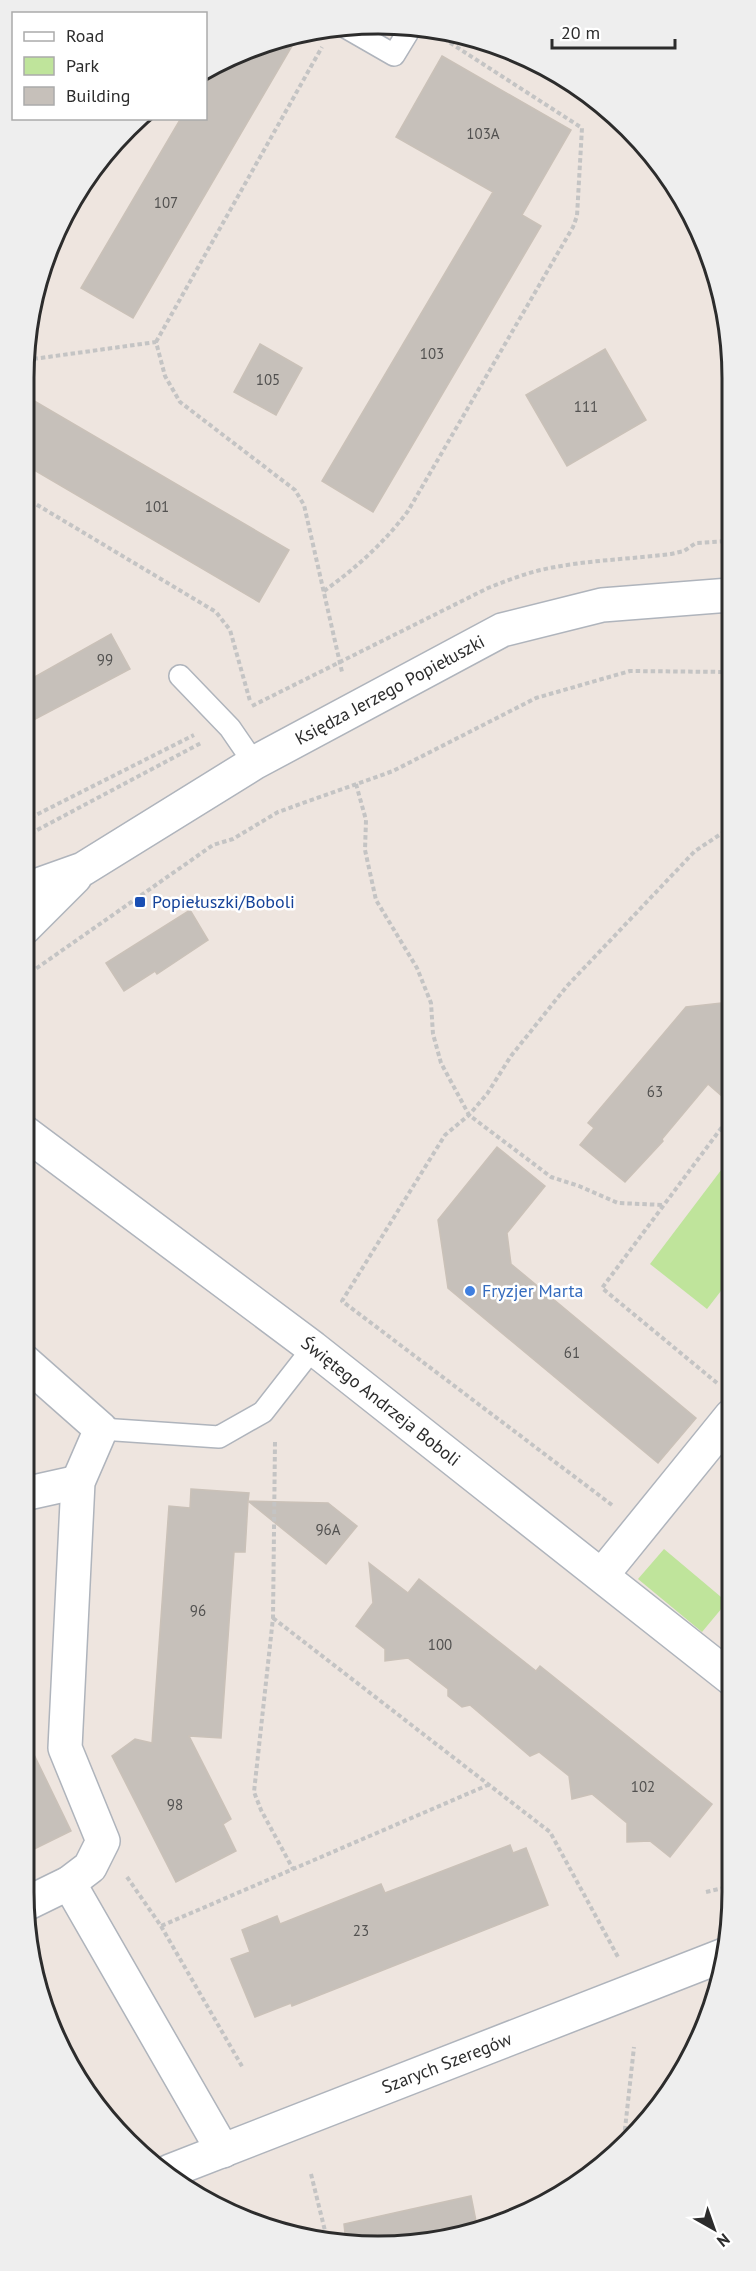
<svg xmlns="http://www.w3.org/2000/svg" width="756" height="2271" font-family="'PT Sans',sans-serif">
	<style>
		.green { fill: #bfe49b }
		.building { fill: #c6c0ba; stroke: #cac1b8; stroke-width: 1.5 }
		.lines { fill: none; stroke-linecap: round; stroke-linejoin: round }
		.lane-casing { stroke: #afb4bc; stroke-width: 24 }
		.street-casing { stroke: #afb4bc; stroke-width: 36 }
		.secondary-casing { stroke: #afb4bc; stroke-width: 36 }
		.path { stroke: #c4c4c4; stroke-width: 4; stroke-dasharray: 4.5 3; stroke-linecap: butt }
		.lane { stroke: #fff; stroke-width: 21 }
		.street { stroke: #fff; stroke-width: 33 }
		.secondary { stroke: #fff; stroke-width: 33 }
		.transit-dot { fill: #1a4fb4; stroke: #fff; stroke-width: 2 }
		.shop-dot { fill: #3f7fe0; stroke: #fff; stroke-width: 2 }
		.labels { text-anchor: middle; stroke-width: 5; stroke-linejoin: round; paint-order: stroke }
		.number-label { font-size: 15px; fill: #525150 }
		.street-label { font-size: 18px; fill: #2c2c2c; stroke: #fff }
		.transit-label { font-size: 18px; fill: #164399; stroke: #fff; text-anchor: start }
		.shop-label { font-size: 18px; fill: #366cbe; stroke: #fff; text-anchor: start }
		.rim { fill: none; stroke: #2c2c2c; stroke-width: 3 }
	</style>
	<rect width="100%" height="100%" fill="#eee5df"/>
	<path class="green" d="M731,1157V1278L707,1309L650,1264Z
		M664,1549L727,1602L702,1632L638,1579Z"/>
	<path class="building" d="M296,39L133,318L81,288L181,118H206V70Z
		M442,56L571,130L522,215L541,226L373,512L322,481L493,192L396,137Z
		M260,344L302,368L276,415L234,392Z
		M605,349L646,420L567,466L526,395Z
		M24,395L289,550L259,602L24,464Z
		M111,634L130,669L24,725V683Z
		M190,910L208,940L157,974L155,971L124,991L106,963Z
		M730,1002V1103L708,1084L662,1139L663,1141L625,1182L580,1145L594,1128L588,1123L686,1007Z
		M497,1147L545,1186L507,1233L511,1264L696,1418L658,1463L448,1288L438,1220Z
		M191,1489L249,1493L248,1501L328,1503L357,1526L326,1564L248,1501L245,1552H234L221,1738L189,1736L231,1819L223,1824L236,1851L176,1882L112,1756L135,1739L152,1743L169,1506L190,1508Z
		M369,1563L408,1593L419,1579L536,1671L540,1666L712,1804L670,1857L650,1841L627,1842V1823L592,1794L572,1799L569,1776L539,1752L530,1756L470,1705L462,1707L448,1696V1689L408,1658L385,1661V1649L356,1626L373,1603Z
		M24,1734L71,1831L24,1854Z
		M510,1845L513,1853L526,1848L548,1905L292,2006L291,2003L255,2017L231,1959L250,1952L242,1930L277,1916L280,1924L381,1884L385,1893Z
		M471,2196L478,2231L469,2235L346,2243L344,2224Z"/>
	<g class="lines">
		<g class="lane-casing">
			<path id="lane" d="M347,28L394,55L408,32
				M180,676L230,728L254,763
				M101,1429L219,1437L263,1412L313,1348"/>
		</g>
		<g class="street-casing">
			<g id="street">
				<path id="s1" d="M24,1132L313,1348L732,1679"/>
				<path d="M24,1361L101,1429L78,1482L65,1748L103,1841L90,1867L69,1883L26,1904"/>
				<path d="M24,1494L78,1482"/>
				<path d="M602,1575L731,1416"/>
				<path d="M69,1883L223,2151"/>
				<path id="s2" d="M170,2171L724,1955"/>
			</g>
		</g>
		<g class="secondary-casing">
			<g id="secondary">
				<path id="s3" d="M24,890L83,869L254,763L502,630L602,605L730,595"/>
				<path d="M24,928L75,877"/>
			</g>
		</g>
		<path class="path" d="M156,342L322,47
			M26,360L156,342L165,376L180,402L295,490L304,505L342,672
			M24,497L216,612L230,630L250,701
			M324,591C355,569 385,542 408,511L573,227L577,216L582,128L438,35
			M252,706L488,588C508,580 529,572 550,568C590,560 631,559 671,554L684,551L696,543L729,541
			M356,784L366,820L365,850L376,900L417,968L431,1003L433,1034L441,1063L469,1115L551,1177L579,1186L618,1203L664,1205
			M24,821L194,735
			M24,837L201,743
			M24,977L213,845L233,839L278,812L393,771L536,698L630,671L730,672
			M717,1383L602,1288L731,1115
			M275,1442L273,1618L254,1792L261,1810L293,1869
			M612,1505L342,1301L445,1135L469,1115L487,1094L511,1056L567,986L695,851L730,828
			M24,1562L25,1530
			M273,1618L550,1832L618,1957
			M127,1877L161,1926L488,1785
			M706,1892L732,1886
			M161,1926L243,2068
			M624,2138L634,2047
			M311,2174L328,2243"/>
		<use href="#lane" class="lane"/>
		<use href="#street" class="street"/>
		<use href="#secondary" class="secondary"/>
	</g>
	<rect class="transit-dot" x="134" y="896" width="12" height="12" rx="3"/>
	<circle class="shop-dot" cx="470" cy="1291" r="6"/>
	<g class="labels">
		<g class="number-label">
			<text x="483" y="139">103A</text>
			<text x="166" y="208">107</text>
			<text x="432" y="359">103</text>
			<text x="268" y="385">105</text>
			<text x="586" y="412">111</text>
			<text x="157" y="512">101</text>
			<text x="105" y="665">99</text>
			<text x="655" y="1097">63</text>
			<text x="572" y="1358">61</text>
			<text x="328" y="1535">96A</text>
			<text x="198" y="1616">96</text>
			<text x="440" y="1650">100</text>
			<text x="643" y="1792">102</text>
			<text x="175" y="1810">98</text>
			<text x="361" y="1936">23</text>
		</g>
		<g class="street-label">
			<text dy="6" stroke="none"><textPath href="#s3" startOffset="418">Księdza Jerzego Popiełuszki</textPath></text>
			<text dy="6" stroke="none"><textPath href="#s1" startOffset="447">Świętego Andrzeja Boboli</textPath></text>
			<text dy="6" stroke="none"><textPath href="#s2" startOffset="297">Szarych Szeregów</textPath></text>
		</g>
		<g class="transit-label">
			<text x="152" y="908">Popiełuszki/Boboli</text>
		</g>
		<g class="shop-label">
			<text x="482" y="1297">Fryzjer Marta</text>
		</g>
	</g>
	<path d="M0 0H756V2271H0ZM378 34H378A344 344 0 0 1 722 378V1892A344 344 0 0 1 378 2236H378A344 344 0 0 1 34 1892V378A344 344 0 0 1 378 34Z" fill="#eee" fill-rule="evenodd"/>
	<path class="rim" d="M378 34H378A344 344 0 0 1 722 378V1892A344 344 0 0 1 378 2236H378A344 344 0 0 1 34 1892V378A344 344 0 0 1 378 34Z"/>
	<rect x="12" y="12" width="195" height="108" fill="#ffffff" stroke="#ababab" stroke-width="1.5"/>
	<rect x="24" y="32" width="30" height="9" fill="#ffffff" stroke="#ababab" stroke-width="1.5"/>
	<text x="66" y="42" font-size="18" fill="#2c2c2c">Road</text>
	<rect x="24" y="57" width="30" height="18" fill="#bfe49b" stroke="#ababab" stroke-width="1.5"/>
	<text x="66" y="72" font-size="18" fill="#2c2c2c">Park</text>
	<rect x="24" y="87" width="30" height="18" fill="#c6c0ba" stroke="#ababab" stroke-width="1.5"/>
	<text x="66" y="102" font-size="18" fill="#2c2c2c">Building</text>
	<g transform="translate(714 2229) rotate(140)" stroke="#ffffff" stroke-width="4.5" paint-order="stroke">
	<path d="M0-4.5L10 22L0 15L-10 22Z" fill="#2c2c2c"/>
	<text y="-9" font-size="16" font-weight="bold" text-anchor="middle" fill="#2c2c2c">N</text>
	</g>
	<path d="M552 39v9h123v-9" fill="none" stroke="#2c2c2c" stroke-width="3"/>
	<text x="561" y="39" font-size="18" fill="#2c2c2c" stroke="#ffffff" stroke-width="4.5" paint-order="stroke">20 m</text>
</svg>
